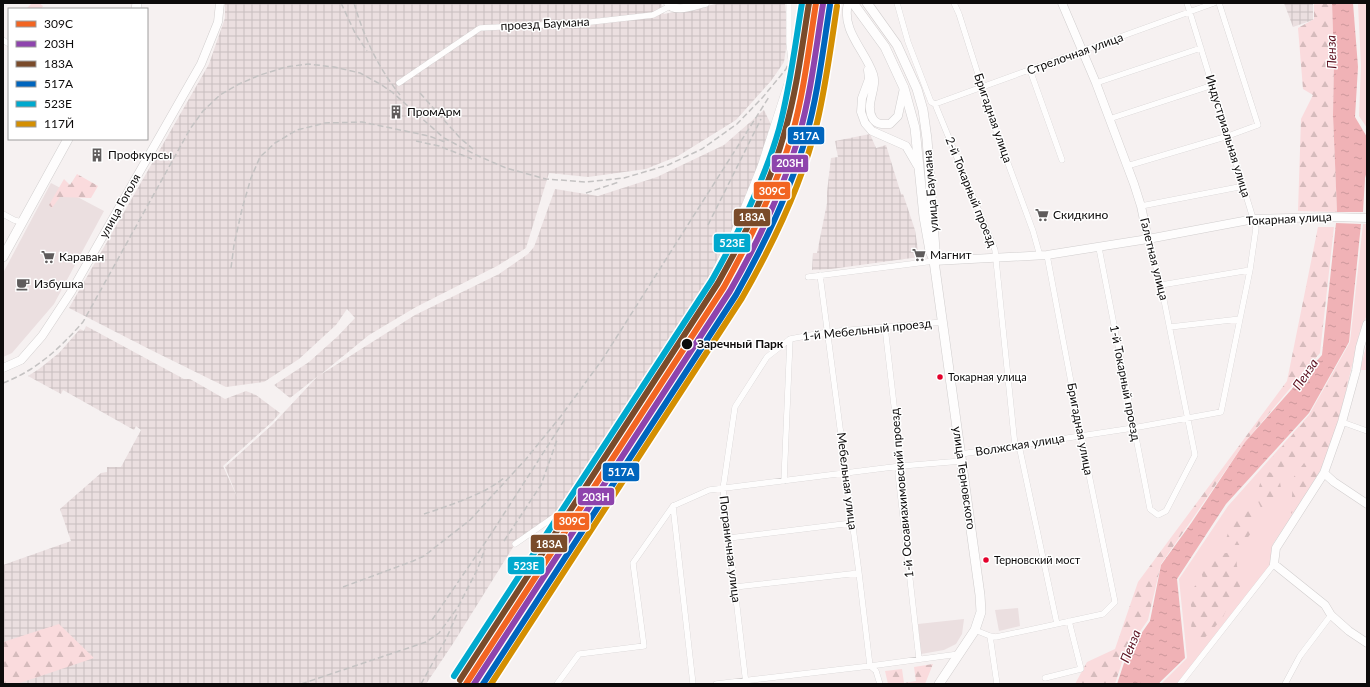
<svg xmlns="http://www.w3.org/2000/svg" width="1370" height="687" font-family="Lato,sans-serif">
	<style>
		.built { fill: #ebdfe0 }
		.industrial { fill: url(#industrial-grid) }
		.green { fill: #fadbdd }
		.forest { fill: url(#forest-firs) }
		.water { fill: url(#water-ripples) }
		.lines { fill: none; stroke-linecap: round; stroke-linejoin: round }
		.street-casing { stroke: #d1cece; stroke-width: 6 }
		.secondary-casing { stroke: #d1cece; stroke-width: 9 }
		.primary-casing { stroke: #d1cece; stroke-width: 10 }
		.street { stroke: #fefdfd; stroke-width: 5.5 }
		.secondary { stroke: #fefdfd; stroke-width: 8 }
		.primary { stroke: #fefdfd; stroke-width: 9 }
		.rail { stroke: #c4c2c2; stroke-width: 1.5; stroke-dasharray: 6 3; stroke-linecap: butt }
		.rail-1-casing { stroke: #fff; stroke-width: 9 }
		.rail-2-casing { stroke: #fff; stroke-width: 9 }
		.rail-3-casing { stroke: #fff; stroke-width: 9 }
		.rail-4-casing { stroke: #fff; stroke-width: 9 }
		.rail-5-casing { stroke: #fff; stroke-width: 9 }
		.rail-6-casing { stroke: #fff; stroke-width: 9 }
		.rail-1 { stroke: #f26522; stroke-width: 6 }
		.rail-2 { stroke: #8e44ad; stroke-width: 6 }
		.rail-3 { stroke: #7a4b2a; stroke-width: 6 }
		.rail-4 { stroke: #0065bd; stroke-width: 6 }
		.rail-5 { stroke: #00a9ce; stroke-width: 6 }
		.rail-6 { stroke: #d48f02; stroke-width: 6 }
		.stop-dot { fill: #0d0b0b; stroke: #fff; stroke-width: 1.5 }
		.bus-dot { fill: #e4002b; stroke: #fff; stroke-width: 1.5 }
		.labels { text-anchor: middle; stroke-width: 3; stroke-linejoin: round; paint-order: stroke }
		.bus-label { font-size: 11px; fill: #0d0b0b; stroke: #fff; text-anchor: start }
		.street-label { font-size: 12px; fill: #0d0b0b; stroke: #fff }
		.poi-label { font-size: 12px; fill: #0d0b0b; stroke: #fff; text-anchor: start }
		.stop-label { font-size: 12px; font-weight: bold; fill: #0d0b0b; stroke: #fff; text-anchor: start }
		.water-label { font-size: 13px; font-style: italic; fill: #5a0f1e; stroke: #fff }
		.line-badge { stroke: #fff; stroke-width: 1.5 }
		.badge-label { font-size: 11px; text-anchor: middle; font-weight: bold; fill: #fff }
	</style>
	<defs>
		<pattern id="industrial-grid" width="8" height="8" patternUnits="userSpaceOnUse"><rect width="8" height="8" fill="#ebdfe0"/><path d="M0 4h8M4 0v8" fill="none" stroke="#c8bebf"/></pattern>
		<pattern id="forest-firs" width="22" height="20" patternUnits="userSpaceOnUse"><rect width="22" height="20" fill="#fadbdd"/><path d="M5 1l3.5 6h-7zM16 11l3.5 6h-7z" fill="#d5bbbc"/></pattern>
		<pattern id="water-ripples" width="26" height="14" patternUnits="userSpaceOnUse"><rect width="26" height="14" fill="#f0b2b6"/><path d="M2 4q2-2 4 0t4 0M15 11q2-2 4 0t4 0" fill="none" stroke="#cd989b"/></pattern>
	</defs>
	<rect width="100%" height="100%" fill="#f6f1f1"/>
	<path class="built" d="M51,183L104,211L54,304L12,353L3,357V273Z
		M1018,608L1020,626L999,631L995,610Z
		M964,619L962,634L956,644L944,650L921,654L918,624Z"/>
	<path class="industrial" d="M225,3H661L664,14L722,3H785L788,35L784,62L771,81L736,120L678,156L646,169L588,177L549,173L526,248L497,266L416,307L369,335L320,375L415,315L499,274L528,254L534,247L555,189L598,196L657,177L724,145L764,110L777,137L741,229L691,318L574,503L515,544L454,642L426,684H3V565L71,541L60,509L101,473L107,472V467H121L141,430L136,426L134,430L63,390L61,394L28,376L39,369L59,353L80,329L84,331L86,326L184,379H190L225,399L246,391L256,395L280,413L273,421L223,466L238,499L225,467L273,424L318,376L290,398L274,385L309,362L338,336L355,318L347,309L336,325L299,359L264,382L226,387L151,350L69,308L209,64L225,18Z
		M1284,3H1313V20L1293,27Z
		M870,134L876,148L886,145L901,194H903L915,230L919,257L831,269L812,270L813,253H817L827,203V192L831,158L838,157L835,141Z"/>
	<path class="green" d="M32,3H39L43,6L41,9H28L27,8Z
		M1358,3H1367V128L1359,116L1361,66Z
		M1363,224H1367V315L1360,332L1337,429L1316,480L1273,544L1271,564L1178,684H1161L1187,658L1179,579L1228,506L1309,415L1350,342Z
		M1367,343V370H1360Z"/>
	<path class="forest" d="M1314,3H1332L1334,61L1333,115L1337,212L1298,211L1301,119L1313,95L1303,89L1298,28L1314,19Z
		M77,174L98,186L91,198L60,197L52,208L49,205L64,179L70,185Z
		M1318,227H1334L1320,353L1245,442L1191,521L1161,564L1148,620L1125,653L1115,684H1075L1087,662L1115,649L1138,582L1287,381Z
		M1348,347H1349L1350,371L1336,429L1319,474L1291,514L1293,478L1304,463V449H1298L1293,465L1277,468L1272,458L1310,415Z
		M1264,470L1279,476L1281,488L1273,508L1262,510L1256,497Z
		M1252,508L1257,513C1258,526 1250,535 1242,545H1233L1226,539L1231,524Z
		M1234,552L1236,556L1237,566L1242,583L1228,606L1223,617L1210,633L1197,644C1187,634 1193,624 1192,612C1191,605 1190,599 1189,592L1196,585L1203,580L1200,565L1210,555Z
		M59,624L94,658L17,684H3V642Z
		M933,664L925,684H888L885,671L902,669L904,683L916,681L914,667Z"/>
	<path class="water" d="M1332,3H1353L1358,67L1355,117L1367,137V171L1365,178L1363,212H1337L1333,115L1334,61Z
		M1336,223L1361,224L1349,342L1309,413L1226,504L1177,579L1185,658L1158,684H1117L1127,654L1150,621L1161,565L1192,522L1245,442L1322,355Z"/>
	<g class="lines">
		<g class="street-casing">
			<path id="street" d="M897,3L908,42L931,102L935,104L995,250L1015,446L1020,450L1057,624
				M954,3L959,14L995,128L1033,231L1040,256
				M3,40L9,44
				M1030,70L1062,160
				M399,83L480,28L582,23L653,15L670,6
				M1096,83L1201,48
				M935,104L1214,3
				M1109,119L1213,85
				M1127,166L1228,136L1258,125L1219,3
				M1141,206L1244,186
				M3,214L14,220L21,222
				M1099,248L1150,509L1158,515L1166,511L1195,455L1161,285L1148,239
				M820,275L859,573L870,666L876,671L880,684
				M808,277L934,261
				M1161,285L1250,270
				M885,327L901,466L898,473L919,659
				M1170,327L1240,319
				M1342,422L1367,431
				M961,454L1133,428L1221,412L1250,270L1256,228L1187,3
				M784,481L790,339
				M673,506L709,490L901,466L962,461
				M673,506L693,684
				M729,538L852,523
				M515,544L574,503L691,318L731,239L760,167L792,68L789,43V3
				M735,587L859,573
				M975,630L990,636L996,637L1103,614L1115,602L1081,435L1047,255
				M990,636L997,684
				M1045,678L1081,669L1069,621
				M557,684L579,654L644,646L633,563L673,506
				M716,684L870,666L959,654
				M746,684L729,538L723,489L735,407L767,357L790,339L827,332L943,322
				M1180,684L1274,564
				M1285,684L1300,656L1331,615"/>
		</g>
		<g class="secondary-casing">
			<path id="secondary" d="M668,3C674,14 695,5 705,3
				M848,3C841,31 865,50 873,74C878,89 864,104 873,119C877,125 883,124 890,124L898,116L904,88
				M1062,3L1096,83L1134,184L1141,206L1148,239
				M868,70L869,79L862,98L861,112L865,123L872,131L906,146L917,165
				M934,261L1047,255L1148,239L1254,219L1331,217L1367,218
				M1367,324L1360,347L1356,371L1342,422L1324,473L1276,548L1274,564L1325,605L1331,615L1349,631L1367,643
				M3,368L21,360L42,336L71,292L201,64L218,22L220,3
				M1324,473L1334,482L1367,504"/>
		</g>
		<g class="primary-casing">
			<path id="primary" d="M853,3L885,47L904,88L915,128L924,217L930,251L933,258
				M867,3L897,45L917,89L923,110L927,139L935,250L934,261L980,595L981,612L975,630L939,684
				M136,9L137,3
				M3,257L68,139"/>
		</g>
		<use href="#street" class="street"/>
		<use href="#secondary" class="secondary"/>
		<use href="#primary" class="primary"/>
		<path class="rail" d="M341,3L355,33L367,51
			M354,3C364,37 377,66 400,95
			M420,93L460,138L473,149
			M416,141L439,146L472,159
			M586,193L619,182
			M708,225L761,119
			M231,268L234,245L242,209L251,178L260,157L275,143L297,130L325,123L362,122L429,136L445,142
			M3,383C37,370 60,348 83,322L190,129L203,111L220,95L239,84L260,75L286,67L308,64L334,67L360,73L380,84L392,92L444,138L476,155L506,168L546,179L586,182L624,178L668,165L702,149L737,124L763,97L786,69L810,13
			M424,514C448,506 485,494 504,478
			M504,541L541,485L557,440
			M343,587L413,561L424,556L470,520L526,459L561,416L602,360L769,97
			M432,620L491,534L565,419
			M301,684L426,642L439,633L458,607L477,570L485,549
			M421,684L447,637L457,614"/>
		<g class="rail-1-casing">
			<path id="rail-1" d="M466,684L724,287C751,238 776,188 792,135C804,92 809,47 816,3"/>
		</g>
		<g class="rail-2-casing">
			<path id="rail-2" d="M474,684L730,291C758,242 783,190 799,136C811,93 816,48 823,4"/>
		</g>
		<g class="rail-3-casing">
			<path id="rail-3" d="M460,680L718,283C745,235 770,185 785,131C797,89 802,46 809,3"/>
		</g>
		<g class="rail-4-casing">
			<path id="rail-4" d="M483,684L736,295C764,245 790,192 806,137C818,94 823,49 830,5"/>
		</g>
		<g class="rail-5-casing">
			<path id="rail-5" d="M454,676L712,280C739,232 764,182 779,129C790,88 795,45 802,3"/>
		</g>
		<g class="rail-6-casing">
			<path id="rail-6" d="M491,684L742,298C773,244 802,185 817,123C826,85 831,45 837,6"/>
		</g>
		<use href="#rail-1" class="rail-1"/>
		<use href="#rail-2" class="rail-2"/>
		<use href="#rail-3" class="rail-3"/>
		<use href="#rail-4" class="rail-4"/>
		<use href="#rail-5" class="rail-5"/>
		<use href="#rail-6" class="rail-6"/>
	</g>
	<defs>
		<g id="building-bare" transform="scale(1.08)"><path d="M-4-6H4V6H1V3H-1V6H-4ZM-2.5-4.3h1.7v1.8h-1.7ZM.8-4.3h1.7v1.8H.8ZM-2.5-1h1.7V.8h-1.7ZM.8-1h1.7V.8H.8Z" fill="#5f5c5c" stroke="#fff" stroke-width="2.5" paint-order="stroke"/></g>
		<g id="supermarket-bare" transform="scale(1.08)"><path d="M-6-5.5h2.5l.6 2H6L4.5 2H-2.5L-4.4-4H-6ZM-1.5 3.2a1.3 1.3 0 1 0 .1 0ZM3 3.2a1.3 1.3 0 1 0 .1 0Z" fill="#5f5c5c" stroke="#fff" stroke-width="2.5" paint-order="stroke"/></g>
		<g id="cafe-bare" transform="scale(1.08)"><path d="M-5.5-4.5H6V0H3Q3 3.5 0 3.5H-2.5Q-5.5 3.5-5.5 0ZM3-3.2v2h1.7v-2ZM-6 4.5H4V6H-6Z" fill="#5f5c5c" stroke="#fff" stroke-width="2.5" paint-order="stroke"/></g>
	</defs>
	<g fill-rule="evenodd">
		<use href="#building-bare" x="396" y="112"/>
		<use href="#building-bare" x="97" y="155"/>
		<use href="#supermarket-bare" x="1042" y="215"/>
		<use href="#supermarket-bare" x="919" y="255"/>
		<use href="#supermarket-bare" x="48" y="257"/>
		<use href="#cafe-bare" x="23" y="284"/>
	</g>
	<circle class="stop-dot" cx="687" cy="344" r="6"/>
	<g class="bus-dot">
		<circle cx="940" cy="377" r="3.5"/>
		<circle cx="986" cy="560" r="3.5"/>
	</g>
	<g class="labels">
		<g class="bus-label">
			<text x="948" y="381">Токарная улица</text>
			<text x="994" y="564">Терновский мост</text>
		</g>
		<g class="street-label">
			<text transform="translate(545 24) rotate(-3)" y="4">проезд Баумана</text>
			<text transform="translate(1075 54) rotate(-20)" y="4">Стрелочная улица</text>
			<text transform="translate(993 118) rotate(71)" y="4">Бригадная улица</text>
			<text transform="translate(1228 136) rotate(73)" y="4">Индустриальная улица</text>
			<text transform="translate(931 191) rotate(-95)" y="4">улица Баумана</text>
			<text transform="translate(971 192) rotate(68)" y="4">2-й Токарный проезд</text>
			<text transform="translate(120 206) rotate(-61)" y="4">улица Гоголя</text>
			<text transform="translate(1289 219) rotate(-3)" y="4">Токарная улица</text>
			<text transform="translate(1154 259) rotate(76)" y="4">Галетная улица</text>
			<text transform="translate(867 330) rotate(-6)" y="4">1-й Мебельный проезд</text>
			<text transform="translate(1125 383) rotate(79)" y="4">1-й Токарный проезд</text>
			<text transform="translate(1080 429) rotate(79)" y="4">Бригадная улица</text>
			<text transform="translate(1020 445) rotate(-9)" y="4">Волжская улица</text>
			<text transform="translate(964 478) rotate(82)" y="4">улица Терновского</text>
			<text transform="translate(847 481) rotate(83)" y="4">Мебельная улица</text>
			<text transform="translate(902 493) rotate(-95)" y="4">1-й Осоавиахимовский проезд</text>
			<text transform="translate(730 549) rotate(83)" y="4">Пограничная улица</text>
		</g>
		<g class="poi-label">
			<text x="407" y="116">ПромАрм</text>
			<text x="108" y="159">Профкурсы</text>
			<text x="1053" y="219">Скидкино</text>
			<text x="930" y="259">Магнит</text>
			<text x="59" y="261">Караван</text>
			<text x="34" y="288">Избушка</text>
		</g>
		<g class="stop-label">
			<text x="697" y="348">Заречный Парк</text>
		</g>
		<g class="water-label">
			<text transform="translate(1331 52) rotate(-92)" y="5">Пенза</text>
			<text transform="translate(1305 374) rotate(-56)" y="5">Пенза</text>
			<text transform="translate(1130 646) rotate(-68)" y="5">Пенза</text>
		</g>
	</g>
	<g class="line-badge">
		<rect x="787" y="126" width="38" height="19" rx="4" fill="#0065bd"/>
		<rect x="771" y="154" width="38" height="19" rx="4" fill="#8e44ad"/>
		<rect x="753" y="181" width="38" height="19" rx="4" fill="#f26522"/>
		<rect x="733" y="208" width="38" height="19" rx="4" fill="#7a4b2a"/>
		<rect x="713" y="233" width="38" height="20" rx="4" fill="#00a9ce"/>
		<rect x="602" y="462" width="38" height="20" rx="4" fill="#0065bd"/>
		<rect x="577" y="487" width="38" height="19" rx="4" fill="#8e44ad"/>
		<rect x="553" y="512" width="37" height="19" rx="4" fill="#f26522"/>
		<rect x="530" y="534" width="38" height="19" rx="4" fill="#7a4b2a"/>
		<rect x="507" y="556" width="38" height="19" rx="4" fill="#00a9ce"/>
	</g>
	<g class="badge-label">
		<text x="806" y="140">517А</text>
		<text x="790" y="167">203Н</text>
		<text x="772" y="195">309С</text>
		<text x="752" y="221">183А</text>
		<text x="732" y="247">523Е</text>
		<text x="621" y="476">517А</text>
		<text x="596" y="501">203Н</text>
		<text x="572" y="525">309С</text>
		<text x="549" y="548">183А</text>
		<text x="526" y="570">523Е</text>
	</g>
	<rect width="1370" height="687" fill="none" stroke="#0d0b0b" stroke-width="8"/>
	<rect x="8" y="8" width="140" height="132" fill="#ffffff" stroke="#9e9d9d"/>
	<rect x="16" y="21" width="20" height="6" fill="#f26522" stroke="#9e9d9d"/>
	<text x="44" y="28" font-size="12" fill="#0d0b0b">309С</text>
	<rect x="16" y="41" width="20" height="6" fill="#8e44ad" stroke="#9e9d9d"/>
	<text x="44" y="48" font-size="12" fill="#0d0b0b">203Н</text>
	<rect x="16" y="61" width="20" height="6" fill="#7a4b2a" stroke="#9e9d9d"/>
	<text x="44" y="68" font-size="12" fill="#0d0b0b">183А</text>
	<rect x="16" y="81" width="20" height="6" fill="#0065bd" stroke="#9e9d9d"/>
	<text x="44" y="88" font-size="12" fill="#0d0b0b">517А</text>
	<rect x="16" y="101" width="20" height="6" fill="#00a9ce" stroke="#9e9d9d"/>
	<text x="44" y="108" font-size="12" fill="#0d0b0b">523Е</text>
	<rect x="16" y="121" width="20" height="6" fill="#d48f02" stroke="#9e9d9d"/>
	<text x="44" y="128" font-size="12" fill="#0d0b0b">117Й</text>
</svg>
